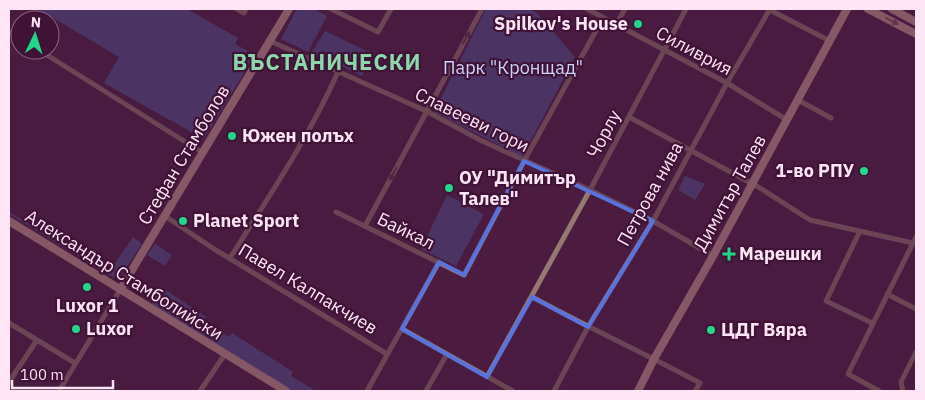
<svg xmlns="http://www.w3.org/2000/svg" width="925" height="400" font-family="'IBM Plex Sans',sans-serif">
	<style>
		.green { fill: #4c538e }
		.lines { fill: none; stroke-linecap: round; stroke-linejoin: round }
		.street { stroke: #95786f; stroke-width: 5 }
		.secondary { stroke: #cea092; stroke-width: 8 }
		.oneway { fill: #80525f }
		.oneway2 { fill: #5a3147 }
		.marked { fill: none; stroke: #5574e0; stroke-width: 4; stroke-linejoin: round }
		.poi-dot { fill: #20d887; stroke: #401236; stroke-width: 2 }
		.labels { text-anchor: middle; stroke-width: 4.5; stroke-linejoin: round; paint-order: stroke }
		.poi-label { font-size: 18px; font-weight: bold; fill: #fee5f6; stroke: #401236; text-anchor: start }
		.street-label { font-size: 18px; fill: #fee5f6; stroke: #401236 }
		.park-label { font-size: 18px; fill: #ccd4fd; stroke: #401236 }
		.district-label { font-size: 22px; font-weight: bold; letter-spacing: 1px; fill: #8bd8aa; stroke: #401236 }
	</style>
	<rect width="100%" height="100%" fill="#4b1c40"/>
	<path class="green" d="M38,9H187L238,38L235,44L255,55L204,139L104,83L119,57Z
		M297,9H314L327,16L308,52L281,39Z
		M486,9H527L536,12L575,57L522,157L434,112Z
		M325,31L373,54L362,76L312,52Z
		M685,176L705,184L695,200L678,190Z
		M447,195L484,214L456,266L421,249Z
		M9,212L109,272L133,237L142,244L118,280L9,214Z
		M155,244L172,255L165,266L147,255Z
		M161,287L206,317L203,323L229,337L232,333L293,372L291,376L316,391H290L151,305Z"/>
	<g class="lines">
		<path class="street" d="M237,9L244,13L246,9
			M331,9L378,32L391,9
			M587,9L727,83L787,120
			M768,9L830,41
			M616,25L625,9
			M9,32L20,38
			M270,41L426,111L480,140L590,190L653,221L713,256
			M39,50L203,153
			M798,100L831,118
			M629,117L760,188L810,220L913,243
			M336,212L464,275L524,161L603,18
			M165,216L214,249L387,354
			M365,226L482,9
			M860,231L826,301L872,323
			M230,258C268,198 309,137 338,72
			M887,294L916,309
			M532,297C587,327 644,353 700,383L695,391
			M9,323L75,363
			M402,329L513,391
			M487,377L590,190L686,9
			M9,382L37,340
			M59,391L120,290
			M200,391L225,354
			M367,391L439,262
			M426,391L447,354
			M554,391L588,327L653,221L727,83L770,9
			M879,391L848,374L916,237
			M903,391L901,382L916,352"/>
		<path class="secondary" d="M868,9L916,34
			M892,9L916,22
			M9,221L286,391
			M120,290L289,9
			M638,391L654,359L713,256L847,9"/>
	</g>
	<defs><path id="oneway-solid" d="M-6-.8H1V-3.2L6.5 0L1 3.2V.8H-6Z" transform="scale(1.25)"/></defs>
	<use class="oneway" href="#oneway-solid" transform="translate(892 21) rotate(27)"/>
	<g class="oneway2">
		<use href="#oneway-solid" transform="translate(466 38) rotate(-62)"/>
		<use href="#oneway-solid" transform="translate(393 174) rotate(118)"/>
	</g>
	<path d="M0 0H925V400H0ZM524,161L653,221L588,327L532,297L487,377L402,329L439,262L464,275Z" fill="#4b1c40" fill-opacity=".55" fill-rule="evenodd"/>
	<path class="marked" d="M524,161L653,221L588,327L532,297L487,377L402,329L439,262L464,275Z"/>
	<g class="poi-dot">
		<circle cx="638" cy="24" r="5"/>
		<circle cx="232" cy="136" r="5"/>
		<circle cx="864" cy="171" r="5"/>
		<circle cx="449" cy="188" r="5"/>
		<circle cx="183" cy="221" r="5"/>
		<path d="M726.5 246.5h5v5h5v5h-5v5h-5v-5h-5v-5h5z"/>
		<circle cx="87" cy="287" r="5"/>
		<circle cx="76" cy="329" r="5"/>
		<circle cx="711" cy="330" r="5"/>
	</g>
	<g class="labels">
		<g class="poi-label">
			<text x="628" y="30" text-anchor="end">Spilkov's House</text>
			<text x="242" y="142">Южен полъх</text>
			<text x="854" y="177" text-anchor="end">1-во РПУ</text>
			<text x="459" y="184">ОУ "Димитър<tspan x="459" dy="21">Талев"</tspan></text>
			<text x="193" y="227">Planet Sport</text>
			<text x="739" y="260">Марешки</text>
			<text x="87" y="312" text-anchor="middle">Luxor 1</text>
			<text x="86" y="335">Luxor</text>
			<text x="721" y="336">ЦДГ Вяра</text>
		</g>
		<g class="street-label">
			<text transform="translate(694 51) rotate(28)" y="6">Силиврия</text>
			<text transform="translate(472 120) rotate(26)" y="6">Славееви гори</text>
			<text transform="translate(604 134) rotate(-62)" y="6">Чорлу</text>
			<text transform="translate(184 155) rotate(-59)" y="6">Стефан Стамболов</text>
			<text transform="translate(730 193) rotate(-61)" y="6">Димитър Талев</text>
			<text transform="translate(650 194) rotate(-61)" y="6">Петрова нива</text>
			<text transform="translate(406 231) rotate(26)" y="6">Байкал</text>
			<text transform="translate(124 275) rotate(32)" y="6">Александър Стамболийски</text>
			<text transform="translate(308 289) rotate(31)" y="6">Павел Калпакчиев</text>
		</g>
		<g class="park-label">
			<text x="513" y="74">Парк "Кронщад"</text>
		</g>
		<g class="district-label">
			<text x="327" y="70">ВЪСТАНИЧЕСКИ</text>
		</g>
	</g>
	<rect width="925" height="400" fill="none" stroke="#fee5f6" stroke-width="20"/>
	<g transform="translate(35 35) rotate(4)"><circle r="24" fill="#401236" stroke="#8c6683"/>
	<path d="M0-4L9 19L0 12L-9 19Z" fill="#20d887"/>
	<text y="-8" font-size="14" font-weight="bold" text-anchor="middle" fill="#fee5f6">N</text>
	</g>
	<path d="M12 380v8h101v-8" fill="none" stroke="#fee5f6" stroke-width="2.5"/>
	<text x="20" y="380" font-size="15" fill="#fee5f6" stroke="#401236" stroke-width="4" paint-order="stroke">100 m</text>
</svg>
